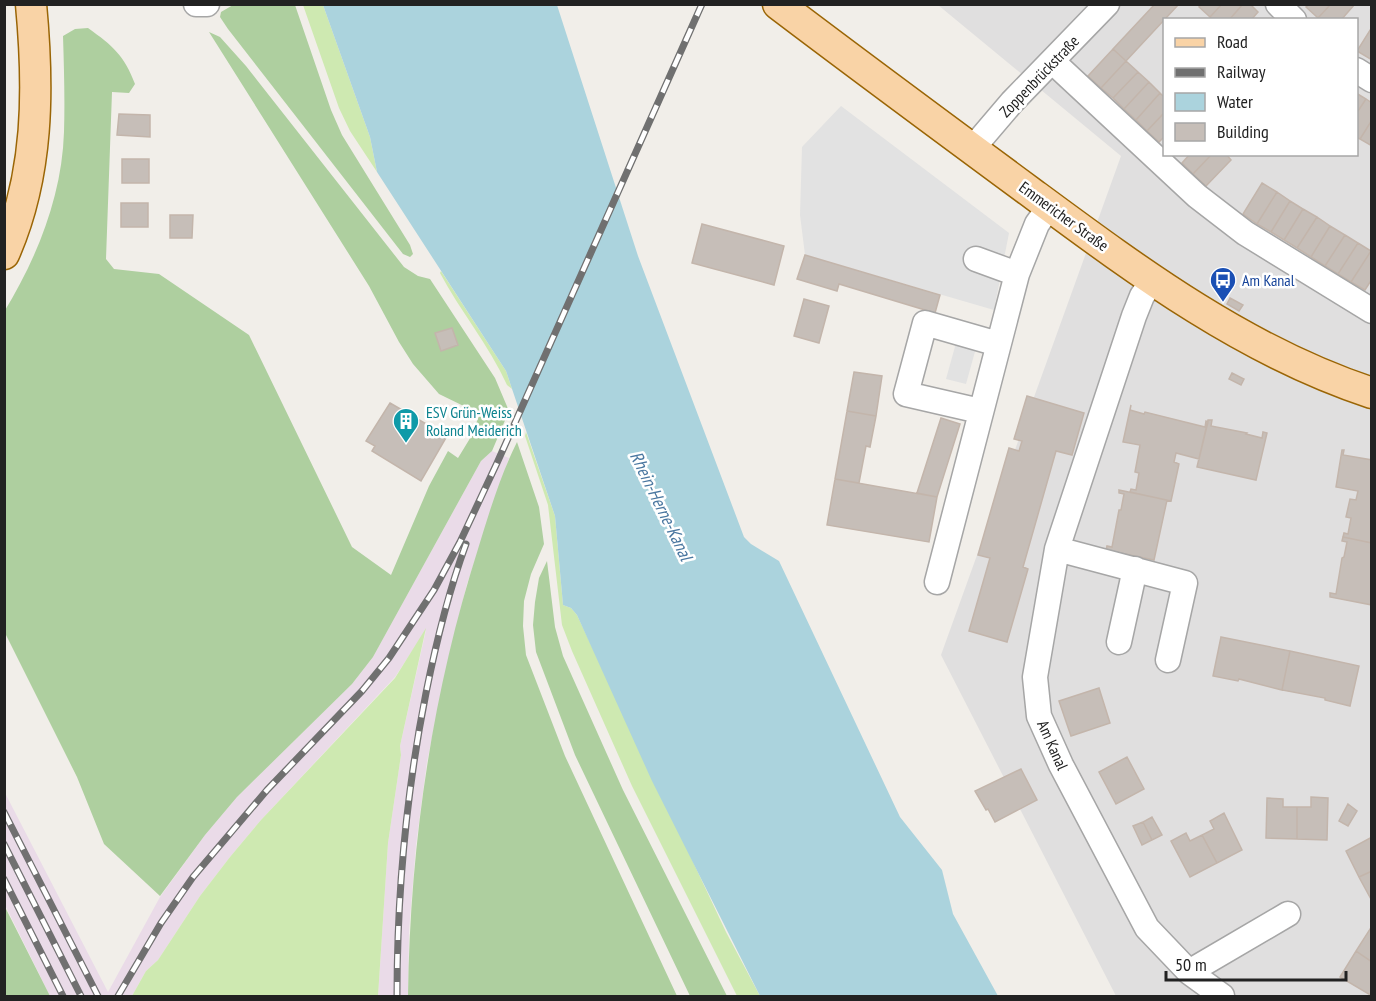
<svg xmlns="http://www.w3.org/2000/svg" width="1376" height="1001" font-family="'PT Sans Narrow',sans-serif">
	<style>
		.residential { fill: #e0dfdf; fill-rule: evenodd }
		.industrial { fill: #eadbe8 }
		.grass { fill: #cee9b1 }
		.forest { fill: #aecf9f }
		.parking { fill: #e2e2e2 }
		.water { fill: #abd3dd }
		.building { fill: #c6beb8; stroke: #c3b5ab; stroke-width: 1.5 }
		.lines { fill: none; stroke-linecap: round; stroke-linejoin: round }
		.minor-casing { stroke: #a6a6a6; stroke-width: 27 }
		.major-casing { stroke: #9a6505; stroke-width: 33 }
		.minor { stroke: #fff; stroke-width: 24 }
		.major { stroke: #f9d3a6; stroke-width: 30 }
		.rail-casing { stroke: #707070; stroke-width: 7 }
		.rail { stroke: #fff; stroke-width: 4.5; stroke-dasharray: 14; stroke-linecap: butt }
		.labels { text-anchor: middle; stroke-width: 5; stroke-linejoin: round; paint-order: stroke }
		.street-label { font-size: 16px; fill: #222; stroke: #fff }
		.transit-label { font-size: 16px; fill: #164399; stroke: #fff; text-anchor: start }
		.culture-label { font-size: 16px; fill: #0d838f; stroke: #fff; text-anchor: start }
		.water-label { font-size: 18px; font-style: italic; fill: #4a77a0; stroke: #fff }
	</style>
	<rect width="100%" height="100%" fill="#f1eee9"/>
	<path class="residential" d="M938,5H1371V996H1116L941,655L1121,156ZM1164,20H1356V154H1164Z"/>
	<path class="industrial" d="M492,451L509,458L467,584L448,660L427,762L416,845L409,931L408,996H378L388,843L401,755L400,746L426,630L395,677L261,820L230,857L200,896L158,960L146,971L132,996H50L5,905L4,791L108,992L160,897L205,835L237,797L352,684L373,657L481,461Z"/>
	<path class="grass" d="M303,5H323L370,137L377,172L350,131L339,108Z
		M441,271L506,371L512,389L507,385C489,345 460,311 440,273Z
		M526,432L555,516L563,605L571,608L577,615L726,932L760,996H737L632,786L572,651L562,625L548,505L525,436Z
		M426,628L400,746L401,755L388,843L378,996H132L146,971L158,960L200,896L230,857L261,820L395,678Z"/>
	<path class="forest" d="M233,5H295L331,110L342,135L410,245L413,254L410,257L403,254L228,29L220,17L221,12Z
		M88,28C113,46 124,55 135,84L129,93L112,92L106,259L114,269L159,274L249,335L352,547L391,575L429,486L448,451L458,458L469,440L480,414L439,394L413,364L399,342L369,286L209,32L220,37L246,66L404,267L418,276L430,279L495,378L509,411L492,451L481,461L373,657L352,684L237,797L205,835L160,896L104,844L77,777L5,633L4,312C37,258 62,196 64,132C65,100 64,68 63,36L75,29Z
		M517,442L539,507L544,544L531,574L524,601L523,626L526,655L565,756L677,996H408C410,845 432,693 478,549C489,513 500,476 517,442Z
		M547,561L555,627L563,656L623,790L727,996H690L575,755L536,652L533,625L535,602L539,578Z
		M4,905L50,996H5Z"/>
	<path class="parking" d="M841,106L1009,233L994,310L805,255L800,215L802,147Z
		M956,343L976,348L966,384L946,379Z"/>
	<path class="water" d="M323,5H557L638,256L744,537L751,544L779,561L900,817L942,870L953,914L998,996H760L652,781L577,615L571,608L563,605L555,516L506,371L377,172L370,137Z"/>
	<path class="building" d="M1155,4H1179L1126,61L1113,49Z
		M1201,4H1222L1210,17L1199,7Z
		M1222,4H1243L1229,20H1212L1210,17Z
		M1243,4H1250L1258,12L1251,20H1229Z
		M1309,4H1331L1318,18L1306,7Z
		M1331,4H1355L1341,20H1320L1318,18Z
		M1372,27V60L1357,51Z
		M1113,49L1126,61L1101,88L1088,76Z
		M1126,61L1138,72L1113,98L1101,88Z
		M1138,72L1149,82L1124,109L1113,98Z
		M1149,82L1160,93L1136,120L1124,109Z
		M1160,93L1164,97V113L1147,131L1136,120Z
		M1356,93L1366,99L1356,114Z
		M1366,99L1372,103V120L1360,139L1356,137V114Z
		M1164,113V137L1159,142L1147,131Z
		M119,114L150,115V137L117,135Z
		M1372,120V146L1360,139Z
		M1190,154H1212L1193,174L1182,163Z
		M1212,154H1226L1231,160L1206,186L1193,174Z
		M122,159H149V183H122Z
		M1262,183L1277,192L1257,224L1243,214Z
		M1277,192L1290,201L1271,232L1257,224Z
		M1290,201L1303,209L1284,240L1271,232Z
		M121,203H148V227H121Z
		M1303,209L1317,217L1297,248L1284,240Z
		M170,215H193L192,238H170Z
		M1317,217L1330,226L1311,257L1297,248Z
		M702,224L784,246L774,285L692,263Z
		M1330,226L1345,235L1325,266L1311,257Z
		M1345,235L1358,243L1338,274L1325,266Z
		M1358,243L1371,251L1351,282L1338,274Z
		M1371,251L1372,279L1365,290L1351,282Z
		M805,255L940,295L935,313L839,284L837,291L797,279Z
		M1230,298L1243,305L1239,311L1227,304Z
		M804,299L829,306L819,343L794,336Z
		M452,328L458,345L441,351L435,333Z
		M854,372L882,376L876,416L847,411Z
		M1232,373L1244,379L1241,385L1229,379Z
		M1027,396L1084,413L1072,455L1056,451L1023,567L1028,569L1007,642L969,631L990,558L978,555L1009,448L1019,451L1022,441L1014,439Z
		M390,403L447,436L421,481L372,451L375,446L366,441Z
		M1131,405L1130,410L1144,414L1145,412L1205,427L1206,421L1208,422L1199,459L1176,453L1174,462L1179,464L1171,501L1130,492L1131,489L1136,490L1139,473L1135,472L1140,445L1123,442Z
		M847,411L876,416L870,447L866,446L859,483L835,479Z
		M941,418L960,424L937,497L917,493Z
		M1208,420H1212L1211,426L1247,433L1246,434L1262,438L1263,432L1267,433L1256,480L1197,467Z
		M1342,450H1344L1343,455L1372,460V543L1343,537L1344,533L1348,534L1351,518L1346,517L1350,499L1356,500L1358,491L1336,487Z
		M835,479L937,497L929,542L827,525Z
		M1119,490L1167,500L1154,560L1106,550L1107,546L1112,547L1119,510H1121L1124,494L1119,493Z
		M1343,537L1372,543V605L1330,597V593L1336,594L1342,558L1344,557L1347,542L1342,541Z
		M1221,637L1290,651L1282,690L1239,679L1238,681L1213,676Z
		M1290,651L1359,666L1350,706L1325,700V698L1282,690Z
		M1099,688L1110,723L1071,736L1059,701Z
		M1127,757L1144,789L1116,804L1099,772Z
		M1021,769L1037,800L995,822L988,809L986,810L975,791Z
		M1311,797L1328,798L1327,840L1297,839V807H1311Z
		M1267,798L1283,799V807H1297V839L1266,838Z
		M1348,804L1357,811L1348,826L1339,821Z
		M1224,813L1242,850L1217,863L1202,835L1214,829L1210,821Z
		M1152,817L1162,835L1152,840L1143,822Z
		M1143,822L1152,840L1142,845L1133,826Z
		M1186,833L1190,841L1202,835L1217,863L1190,877L1171,841Z
		M1372,837V871L1359,877L1346,851Z
		M1372,871V901L1359,877Z
		M1372,926V962L1356,951Z
		M1356,951L1372,962V996L1340,977Z"/>
	<g class="lines">
		<g class="minor-casing">
			<path id="minor" d="M196,4H207
				M1278,4L1294,20
				M1052,61L1197,196L1245,233L1372,311
				M1356,70L1372,80
				M972,149L1012,102L1107,4
				M976,259L1017,274
				M1153,280L1142,296L1134,316L1057,549L1035,677L1039,716L1061,765L1147,928L1189,972L1222,996
				M980,411L906,394L925,323L998,344
				M1057,549L1185,583L1168,660
				M937,582L1017,274L1037,224L1050,206
				M1119,642L1135,569
				M1189,972L1288,914"/>
		</g>
		<g class="major-casing">
			<path id="major" d="M778,4C861,67 945,129 1029,191C1136,270 1244,351 1372,393
				M4,254C39,175 39,89 31,4"/>
		</g>
		<use href="#minor" class="minor"/>
		<use href="#major" class="major"/>
		<g class="rail-casing">
			<path id="rail" d="M4,812L98,996
				M4,844L81,996
				M4,879L63,996
				M118,996L161,923L193,877L267,790L362,691L389,658L434,590L460,542L497,463L702,4
				M397,996C397,894 406,794 426,693C436,643 448,593 466,544"/>
		</g>
		<use href="#rail" class="rail"/>
	</g>
	<defs>
		<g id="bus-pin" transform="scale(1.35)"><path d="M0 17L-7.5 6A9.5 9.5 0 1 1 7.5 6Z" fill="#1a4fb4" stroke="#fff"/><path d="M-5-6H5V4H4V6H2V4H-2V6H-4V4H-5ZM-3.5-4V0h7V-4ZM-3.5 1.2v1.5H-2V1.2ZM2 1.2v1.5H3.5V1.2Z" fill="#fff"/></g>
		<g id="building-pin" transform="scale(1.35)"><path d="M0 17L-7.5 6A9.5 9.5 0 1 1 7.5 6Z" fill="#0f9aa8" stroke="#fff"/><path d="M-4-6H4V6H1V3H-1V6H-4ZM-2.5-4.3h1.7v1.8h-1.7ZM.8-4.3h1.7v1.8H.8ZM-2.5-1h1.7V.8h-1.7ZM.8-1h1.7V.8H.8Z" fill="#fff"/></g>
	</defs>
	<g fill-rule="evenodd">
		<use href="#bus-pin" x="1223" y="280"/>
		<use href="#building-pin" x="406" y="421"/>
	</g>
	<g class="labels">
		<g class="street-label">
			<text transform="translate(1039 76) rotate(-46)" y="6">Zoppenbrückstraße</text>
			<text transform="translate(1064 216) rotate(36)" y="6">Emmericher Straße</text>
			<text transform="translate(1053 745) rotate(66)" y="6">Am Kanal</text>
		</g>
		<g class="transit-label">
			<text x="1242" y="286">Am Kanal</text>
		</g>
		<g class="culture-label">
			<text x="426" y="418">ESV Grün-Weiss<tspan x="426" dy="18">Roland Meiderich</tspan></text>
		</g>
		<g class="water-label">
			<text transform="translate(661 506) rotate(64)" y="6">Rhein-Herne-Kanal</text>
		</g>
	</g>
	<rect width="1376" height="1001" fill="none" stroke="#222222" stroke-width="12"/>
	<rect x="1163" y="18" width="195" height="138" fill="#ffffff" stroke="#a7a7a7" stroke-width="1.5"/>
	<rect x="1175" y="38" width="30" height="9" fill="#f9d3a6" stroke="#a7a7a7" stroke-width="1.5"/>
	<text x="1217" y="48" font-size="18" fill="#222222">Road</text>
	<rect x="1175" y="68" width="30" height="9" fill="#707070" stroke="#a7a7a7" stroke-width="1.5"/>
	<text x="1217" y="78" font-size="18" fill="#222222">Railway</text>
	<rect x="1175" y="93" width="30" height="18" fill="#abd3dd" stroke="#a7a7a7" stroke-width="1.5"/>
	<text x="1217" y="108" font-size="18" fill="#222222">Water</text>
	<rect x="1175" y="123" width="30" height="18" fill="#c6beb8" stroke="#a7a7a7" stroke-width="1.5"/>
	<text x="1217" y="138" font-size="18" fill="#222222">Building</text>
	<path d="M1166 971v9h180v-9" fill="none" stroke="#222222" stroke-width="3"/>
	<text x="1175" y="971" font-size="18" fill="#222222" stroke="#ffffff" stroke-width="4.5" paint-order="stroke">50 m</text>
</svg>
